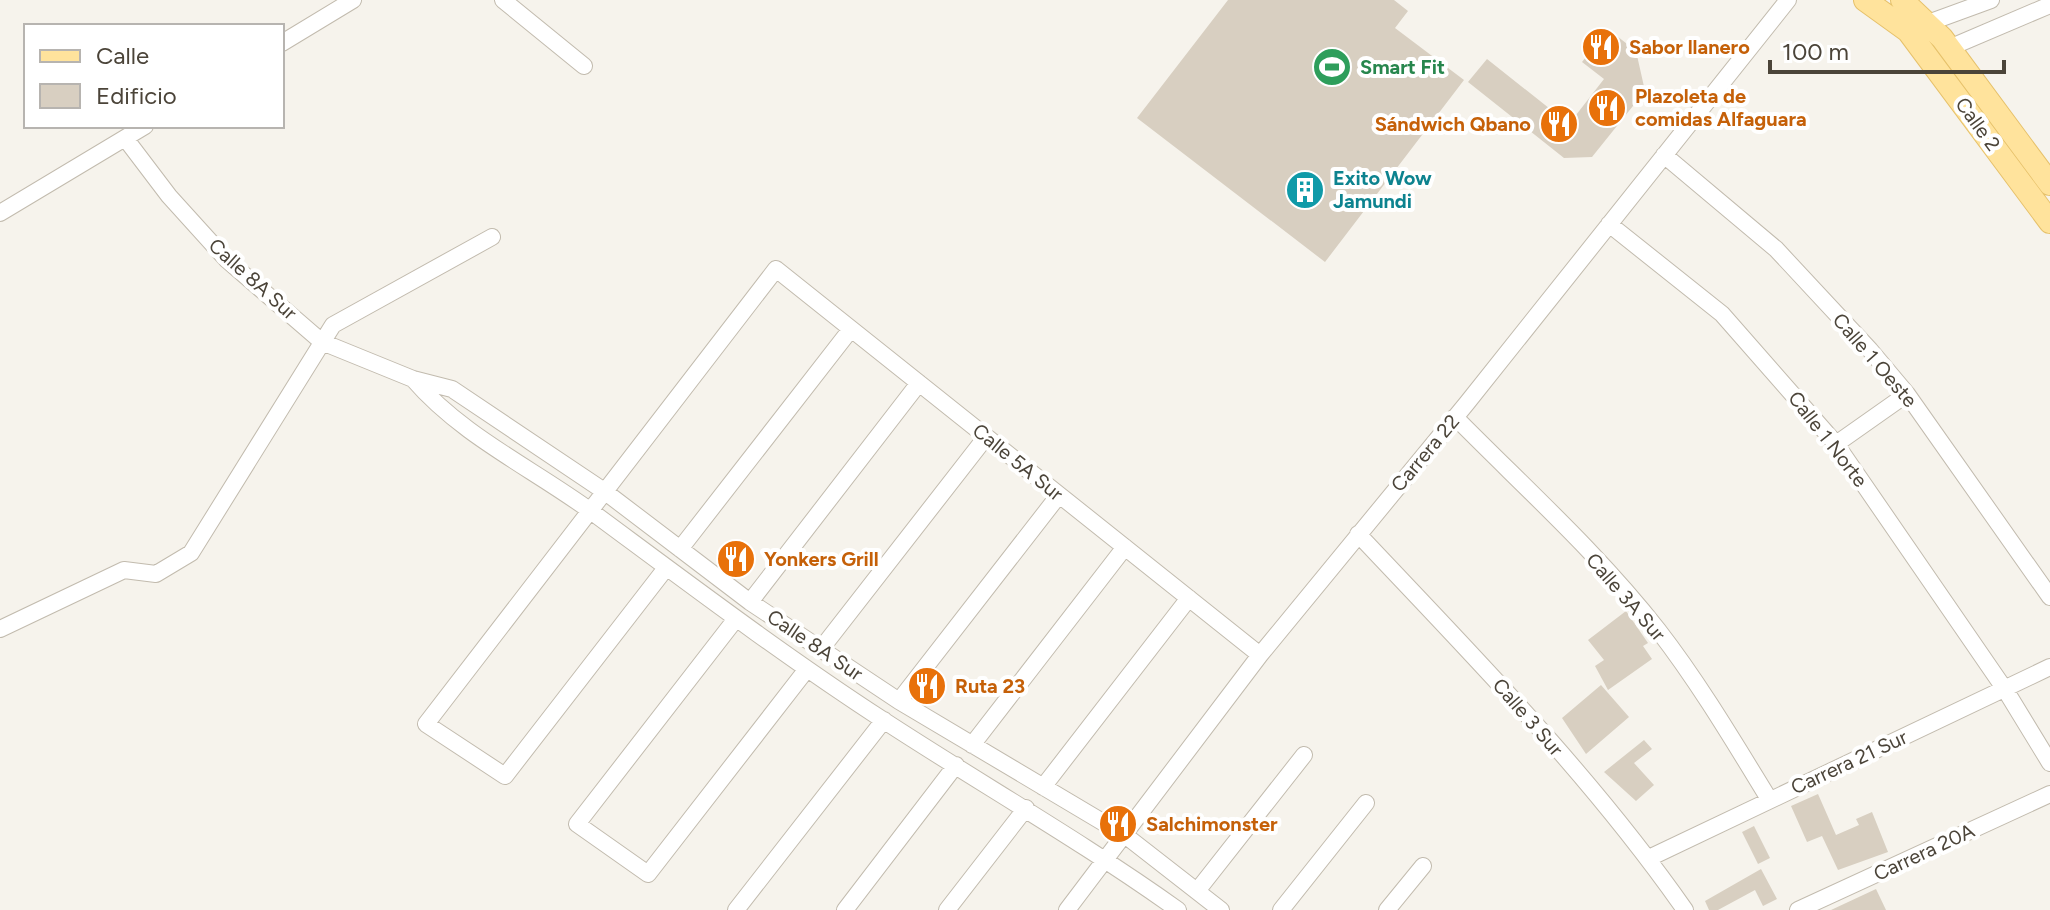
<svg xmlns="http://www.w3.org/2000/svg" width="2050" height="910" font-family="Figtree,sans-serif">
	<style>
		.building { fill: #d8cfc1 }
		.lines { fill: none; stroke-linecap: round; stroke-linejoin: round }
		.minor-casing { stroke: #c2bbae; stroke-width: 18 }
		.major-casing { stroke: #e6c16a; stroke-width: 24 }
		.minor { stroke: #fff; stroke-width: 16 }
		.major { stroke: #ffe39c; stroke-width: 22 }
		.labels { text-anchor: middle; stroke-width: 8; stroke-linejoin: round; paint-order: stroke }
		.food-label { font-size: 20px; font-weight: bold; fill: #c56008; stroke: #fff; text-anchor: start }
		.leisure-label { font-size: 20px; font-weight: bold; fill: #27864d; stroke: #fff; text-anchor: start }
		.street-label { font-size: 20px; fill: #4b4439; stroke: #fff }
		.culture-label { font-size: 20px; font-weight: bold; fill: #0d838f; stroke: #fff; text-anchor: start }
	</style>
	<rect width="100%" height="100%" fill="#f6f3ec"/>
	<path class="building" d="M1228,0H1394L1408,11L1395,28L1464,80L1325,262L1137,118Z
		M1608,29L1636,51L1645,91L1592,157L1564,158L1468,82L1487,59L1569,124L1604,79L1582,62Z
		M1626,611L1648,643L1643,646L1652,659L1608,690L1595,666L1604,660L1588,640Z
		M1601,685L1629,717L1586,754L1562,718Z
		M1644,740L1652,749L1634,763L1654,785L1636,801L1604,772Z
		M1818,794L1836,835L1859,825L1856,819L1872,812L1888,852L1838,870L1822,836L1807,842L1791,806Z
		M1754,826L1770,858L1758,864L1742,832Z
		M1761,869L1777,899L1763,906L1755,890L1718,910H1709L1705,901Z
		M1876,889L1886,910H1831Z"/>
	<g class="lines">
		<g class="minor-casing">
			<path id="minor" d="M503,0L584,66
				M1928,23L1991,0
				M282,43L353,0
				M1949,48L2050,5
				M125,138L169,196L227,260L322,342L413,379L452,389L604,491L750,602L899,701L1126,836L1221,910
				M1664,155L1776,249L1870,350L1907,394L2050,597
				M0,213L145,126
				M1609,224L1722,314L1836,444L2006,691L2050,763
				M413,379C462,436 532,468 592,512C688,583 783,655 883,720C981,784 1083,842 1178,910
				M1455,417C1523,486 1598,553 1658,630C1699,683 1734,742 1769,799
				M1836,444L1907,394
				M1358,534C1472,655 1590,774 1685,910
				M680,549L851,329
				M666,568L505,776L426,724L776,269L1260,655
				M750,602L919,383
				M735,620L577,824L648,874L807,669
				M0,629L124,570L156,574L191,553L333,325L492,237
				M821,649L986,437
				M899,701L1059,495
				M972,745L1125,547
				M1043,787L1189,598
				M1649,858L2050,667
				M1197,891L1304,755
				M736,910L884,720
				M845,910L956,765
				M947,910L1026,808
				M1067,910L1260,655L1467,403L1788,0
				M1281,910L1366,803
				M1387,910L1423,866
				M1798,910L2050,794"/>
		</g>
		<g class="major-casing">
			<path id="major" d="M1865,0L1908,31L2050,222
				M1902,0L1942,38L2050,184"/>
		</g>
		<use href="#minor" class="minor"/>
		<use href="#major" class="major"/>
	</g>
	<defs>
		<g id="restaurant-disc" transform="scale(2)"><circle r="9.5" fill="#e8710a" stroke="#fff"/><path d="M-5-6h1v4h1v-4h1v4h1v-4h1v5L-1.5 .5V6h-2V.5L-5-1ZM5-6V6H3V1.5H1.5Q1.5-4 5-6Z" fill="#fff"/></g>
		<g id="stadium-disc" transform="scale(2)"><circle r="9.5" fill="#2e9e5b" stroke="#fff"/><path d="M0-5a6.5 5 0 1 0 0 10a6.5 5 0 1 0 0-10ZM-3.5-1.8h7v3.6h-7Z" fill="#fff"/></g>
		<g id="building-disc" transform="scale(2)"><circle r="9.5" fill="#0f9aa8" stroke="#fff"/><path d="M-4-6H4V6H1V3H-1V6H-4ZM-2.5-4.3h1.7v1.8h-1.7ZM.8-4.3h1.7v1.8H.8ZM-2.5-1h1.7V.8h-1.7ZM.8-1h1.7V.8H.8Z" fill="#fff"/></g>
	</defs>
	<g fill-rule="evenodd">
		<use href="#restaurant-disc" x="1601" y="47"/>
		<use href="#stadium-disc" x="1332" y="67"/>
		<use href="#restaurant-disc" x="1607" y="108"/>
		<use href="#restaurant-disc" x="1559" y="124"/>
		<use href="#building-disc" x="1305" y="190"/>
		<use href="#restaurant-disc" x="736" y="559"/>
		<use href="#restaurant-disc" x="927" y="686"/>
		<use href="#restaurant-disc" x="1118" y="824"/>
	</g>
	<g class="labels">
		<g class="food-label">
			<text x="1629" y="54">Sabor llanero</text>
			<text x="1635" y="103">Plazoleta de<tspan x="1635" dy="23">comidas Alfaguara</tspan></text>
			<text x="1531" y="131" text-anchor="end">Sándwich Qbano</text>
			<text x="764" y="566">Yonkers Grill</text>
			<text x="955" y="693">Ruta 23</text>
			<text x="1146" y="831">Salchimonster</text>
		</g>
		<g class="leisure-label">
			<text x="1360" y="74">Smart Fit</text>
		</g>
		<g class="street-label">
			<text transform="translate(1978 124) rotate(54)" y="7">Calle 2</text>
			<text transform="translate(253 279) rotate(42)" y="7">Calle 8A Sur</text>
			<text transform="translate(1875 360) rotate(49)" y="7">Calle 1 Oeste</text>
			<text transform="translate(1828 439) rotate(52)" y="7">Calle 1 Norte</text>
			<text transform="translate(1425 453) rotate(-50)" y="7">Carrera 22</text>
			<text transform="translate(1018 462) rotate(39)" y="7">Calle 5A Sur</text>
			<text transform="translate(1626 597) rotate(49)" y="7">Calle 3A Sur</text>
			<text transform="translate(815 645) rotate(34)" y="7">Calle 8A Sur</text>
			<text transform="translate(1528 717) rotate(49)" y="7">Calle 3 Sur</text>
			<text transform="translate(1849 762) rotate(-25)" y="7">Carrera 21 Sur</text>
			<text transform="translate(1924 852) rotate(-25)" y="7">Carrera 20A</text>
		</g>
		<g class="culture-label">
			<text x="1333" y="185">Exito Wow<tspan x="1333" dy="23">Jamundi</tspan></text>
		</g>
	</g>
	<rect x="24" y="24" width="260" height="104" fill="#ffffff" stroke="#b7b4b0" stroke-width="2"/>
	<rect x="40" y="50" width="40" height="12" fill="#ffe39c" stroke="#b7b4b0" stroke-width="2"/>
	<text x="96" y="64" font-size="24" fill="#4b4439">Calle</text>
	<rect x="40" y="84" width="40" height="24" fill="#d8cfc1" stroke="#b7b4b0" stroke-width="2"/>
	<text x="96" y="104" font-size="24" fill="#4b4439">Edificio</text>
	<path d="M1770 60v12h234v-12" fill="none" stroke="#4b4439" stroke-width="4"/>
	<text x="1782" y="60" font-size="24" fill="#4b4439" stroke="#ffffff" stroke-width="6" paint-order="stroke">100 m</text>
</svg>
